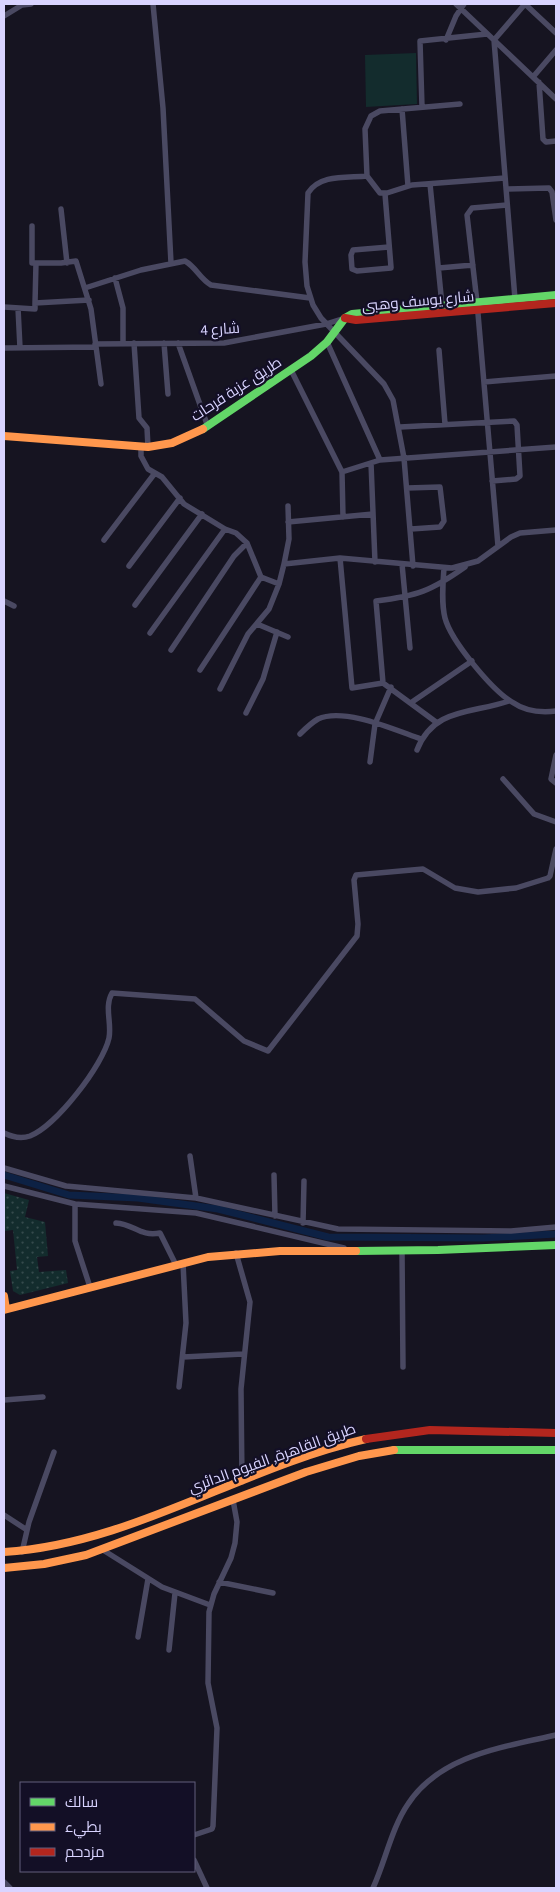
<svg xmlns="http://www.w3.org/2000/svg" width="560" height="1892" font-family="'Source Sans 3',Cairo,sans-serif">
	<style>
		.grass { fill: #132c2d }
		.park { fill: url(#park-dots) }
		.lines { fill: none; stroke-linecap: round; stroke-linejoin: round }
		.canal { stroke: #0d2144; stroke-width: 7 }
		.street { stroke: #4a4962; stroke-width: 5.5 }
		.fast { stroke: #63d668; stroke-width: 8 }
		.slow { stroke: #ff974d; stroke-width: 8 }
		.jam { stroke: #b3261e; stroke-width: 8 }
		.labels { text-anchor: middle; stroke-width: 4.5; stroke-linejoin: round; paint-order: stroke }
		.street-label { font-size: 15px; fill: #d9d4ff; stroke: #130f26 }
	</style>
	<defs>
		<pattern id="park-dots" width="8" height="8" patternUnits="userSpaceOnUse" patternTransform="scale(1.25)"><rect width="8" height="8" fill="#132c2d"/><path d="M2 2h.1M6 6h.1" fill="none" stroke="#354a4c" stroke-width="1.8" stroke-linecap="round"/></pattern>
	</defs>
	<rect width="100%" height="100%" fill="#161421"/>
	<path class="grass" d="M416,53L417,104L366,107L365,55Z"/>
	<path class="park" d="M4,1193L29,1200L25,1217L45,1222L48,1256L37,1257L39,1272L66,1270L68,1283L20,1295L13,1291L10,1271L17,1270L13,1230L5,1231Z"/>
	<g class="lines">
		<path class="canal" d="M4,1175L69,1195L138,1198L218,1209L328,1237L483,1238L556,1234"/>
		<path class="street" d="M153,4L163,108L171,263
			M456,4L556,99
			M4,16L22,5L31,4
			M446,40L456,16L464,4
			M533,77L556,50
			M539,82L543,139L546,142L556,141
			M460,104L380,111L371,116L365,129L367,176L380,193H387L412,185L505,178
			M422,107L420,41L487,34
			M402,109L408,186
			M367,176C347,178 320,174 308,193L305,262L307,286L313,305L321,318L384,384L393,400L404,458L413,566
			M430,184L442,305
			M506,189L549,188L552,192L556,220
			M385,194L391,267V268L357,271L352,269L351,255L353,250L389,247
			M61,209L67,263
			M32,226V263H61L76,261L91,309L101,384
			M439,268L473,265
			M115,278L123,308V344
			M85,288L141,270L185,261C196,267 200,279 211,285L310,298
			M515,299L494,40L525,4L556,33
			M35,303L36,263
			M4,307L35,309V303L89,300
			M18,308L20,348
			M327,342L380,460
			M134,343L139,418L147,428L148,447
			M164,343L168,394
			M178,343L208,427
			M95,344L224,343L326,324L345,318
			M4,348L96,347
			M439,350L445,424
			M291,370L342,472L343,517
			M484,382L556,376
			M400,427L514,421L517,425L520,476L516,479L492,481
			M141,447V456L148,469L162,477L184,504L225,529L236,533L247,543L261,577L279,584L284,564L340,558L452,568L478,561L511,537L520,533L556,530
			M371,463L375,562
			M342,472L380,460L556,447
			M407,488L440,487L444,521L440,527L411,529
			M288,522L373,514
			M104,540L155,473
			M498,546L477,302L467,215L472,208L507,205
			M340,558L352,688L383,683
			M284,564L289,539L288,506
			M402,564L410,648
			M129,566L180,498
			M444,568C443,584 441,602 445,618C451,641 492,690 512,702C525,711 541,713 556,711
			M4,601L14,606
			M135,605L202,514
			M257,624L288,637
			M150,633L225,529
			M171,650L234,556L247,543
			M200,670L261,577
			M220,689L248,634L269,609L279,584
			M412,702L472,661
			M246,713L263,679L277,632
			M436,722L383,683L376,601C417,596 431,591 465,567
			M300,734C305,729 311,723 318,719C344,707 395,730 421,739
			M417,750C434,707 472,714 509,701
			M556,755L551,779L556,783
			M370,762L375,724L391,687
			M503,779L534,814L556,822
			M4,1133C12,1137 21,1139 30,1136C56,1126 103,1065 109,1038C112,1023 104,1007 112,993L195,999L244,1041L268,1051L357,936L358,924L354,880L356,875L423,869L455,888L478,892L516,888L548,878L550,876L556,849
			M190,1156L196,1198
			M4,1168L66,1186L196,1198L338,1229L511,1231L556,1227
			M274,1175L275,1216
			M4,1186L75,1204L196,1213L344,1248
			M75,1204V1241L90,1287
			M116,1223C134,1224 140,1237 160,1233L176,1265
			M303,1223L304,1181
			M402,1251L403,1367
			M236,1253L250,1302L241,1389L242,1482
			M183,1357L243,1354
			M179,1387L186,1323L183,1263
			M4,1400L43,1397
			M4,1515L27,1530
			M103,1550L162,1587L210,1605
			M22,1552L29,1522L54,1452
			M219,1582L273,1593
			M138,1637L148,1579
			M169,1650L175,1593
			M194,1835L212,1829L213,1826L217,1728L208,1683L209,1612L214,1594L231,1558L235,1543L237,1522L233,1500
			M194,1860L207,1888
			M4,1882L10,1888
			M373,1888C385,1862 392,1827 408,1804C440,1755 504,1747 556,1735"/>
		<path class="fast" d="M203,429L311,356L327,342L345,318L352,314L556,295
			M356,1251L438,1250L556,1245
			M394,1450H556"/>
		<path class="slow" d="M4,436L148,447L172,443L203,429
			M4,1296L6,1309
			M4,1310L208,1257L280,1251H356
			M4,1552C132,1544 242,1467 366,1439
			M4,1568L44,1564L86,1555L306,1472L359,1456L394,1450"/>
		<path class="jam" d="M345,318L356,320L556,303
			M366,1439L430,1430L556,1433"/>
	</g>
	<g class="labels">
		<g class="street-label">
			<text transform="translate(418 301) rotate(-5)" y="5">شارع يوسف وهبى</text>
			<text transform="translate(220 329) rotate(-4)" y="5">شارع 4</text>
			<text transform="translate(236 389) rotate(-33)" y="5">طريق عزبة فرحات</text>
			<text transform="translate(272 1458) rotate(-20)" y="5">طريق القاهرة, الفيوم الدائري</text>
		</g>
	</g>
	<rect width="560" height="1892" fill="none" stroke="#d9d4ff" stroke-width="10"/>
	<rect x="20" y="1782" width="175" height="90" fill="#130f26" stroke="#625e7d"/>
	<rect x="30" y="1798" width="25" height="8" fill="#63d668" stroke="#625e7d"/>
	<text x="65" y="1807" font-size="15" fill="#d9d4ff">سالك</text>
	<rect x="30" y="1823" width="25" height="8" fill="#ff974d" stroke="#625e7d"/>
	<text x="65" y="1832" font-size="15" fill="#d9d4ff">بطيء</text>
	<rect x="30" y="1848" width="25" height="8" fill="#b3261e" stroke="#625e7d"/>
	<text x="65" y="1857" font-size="15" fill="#d9d4ff">مزدحم</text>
</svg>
